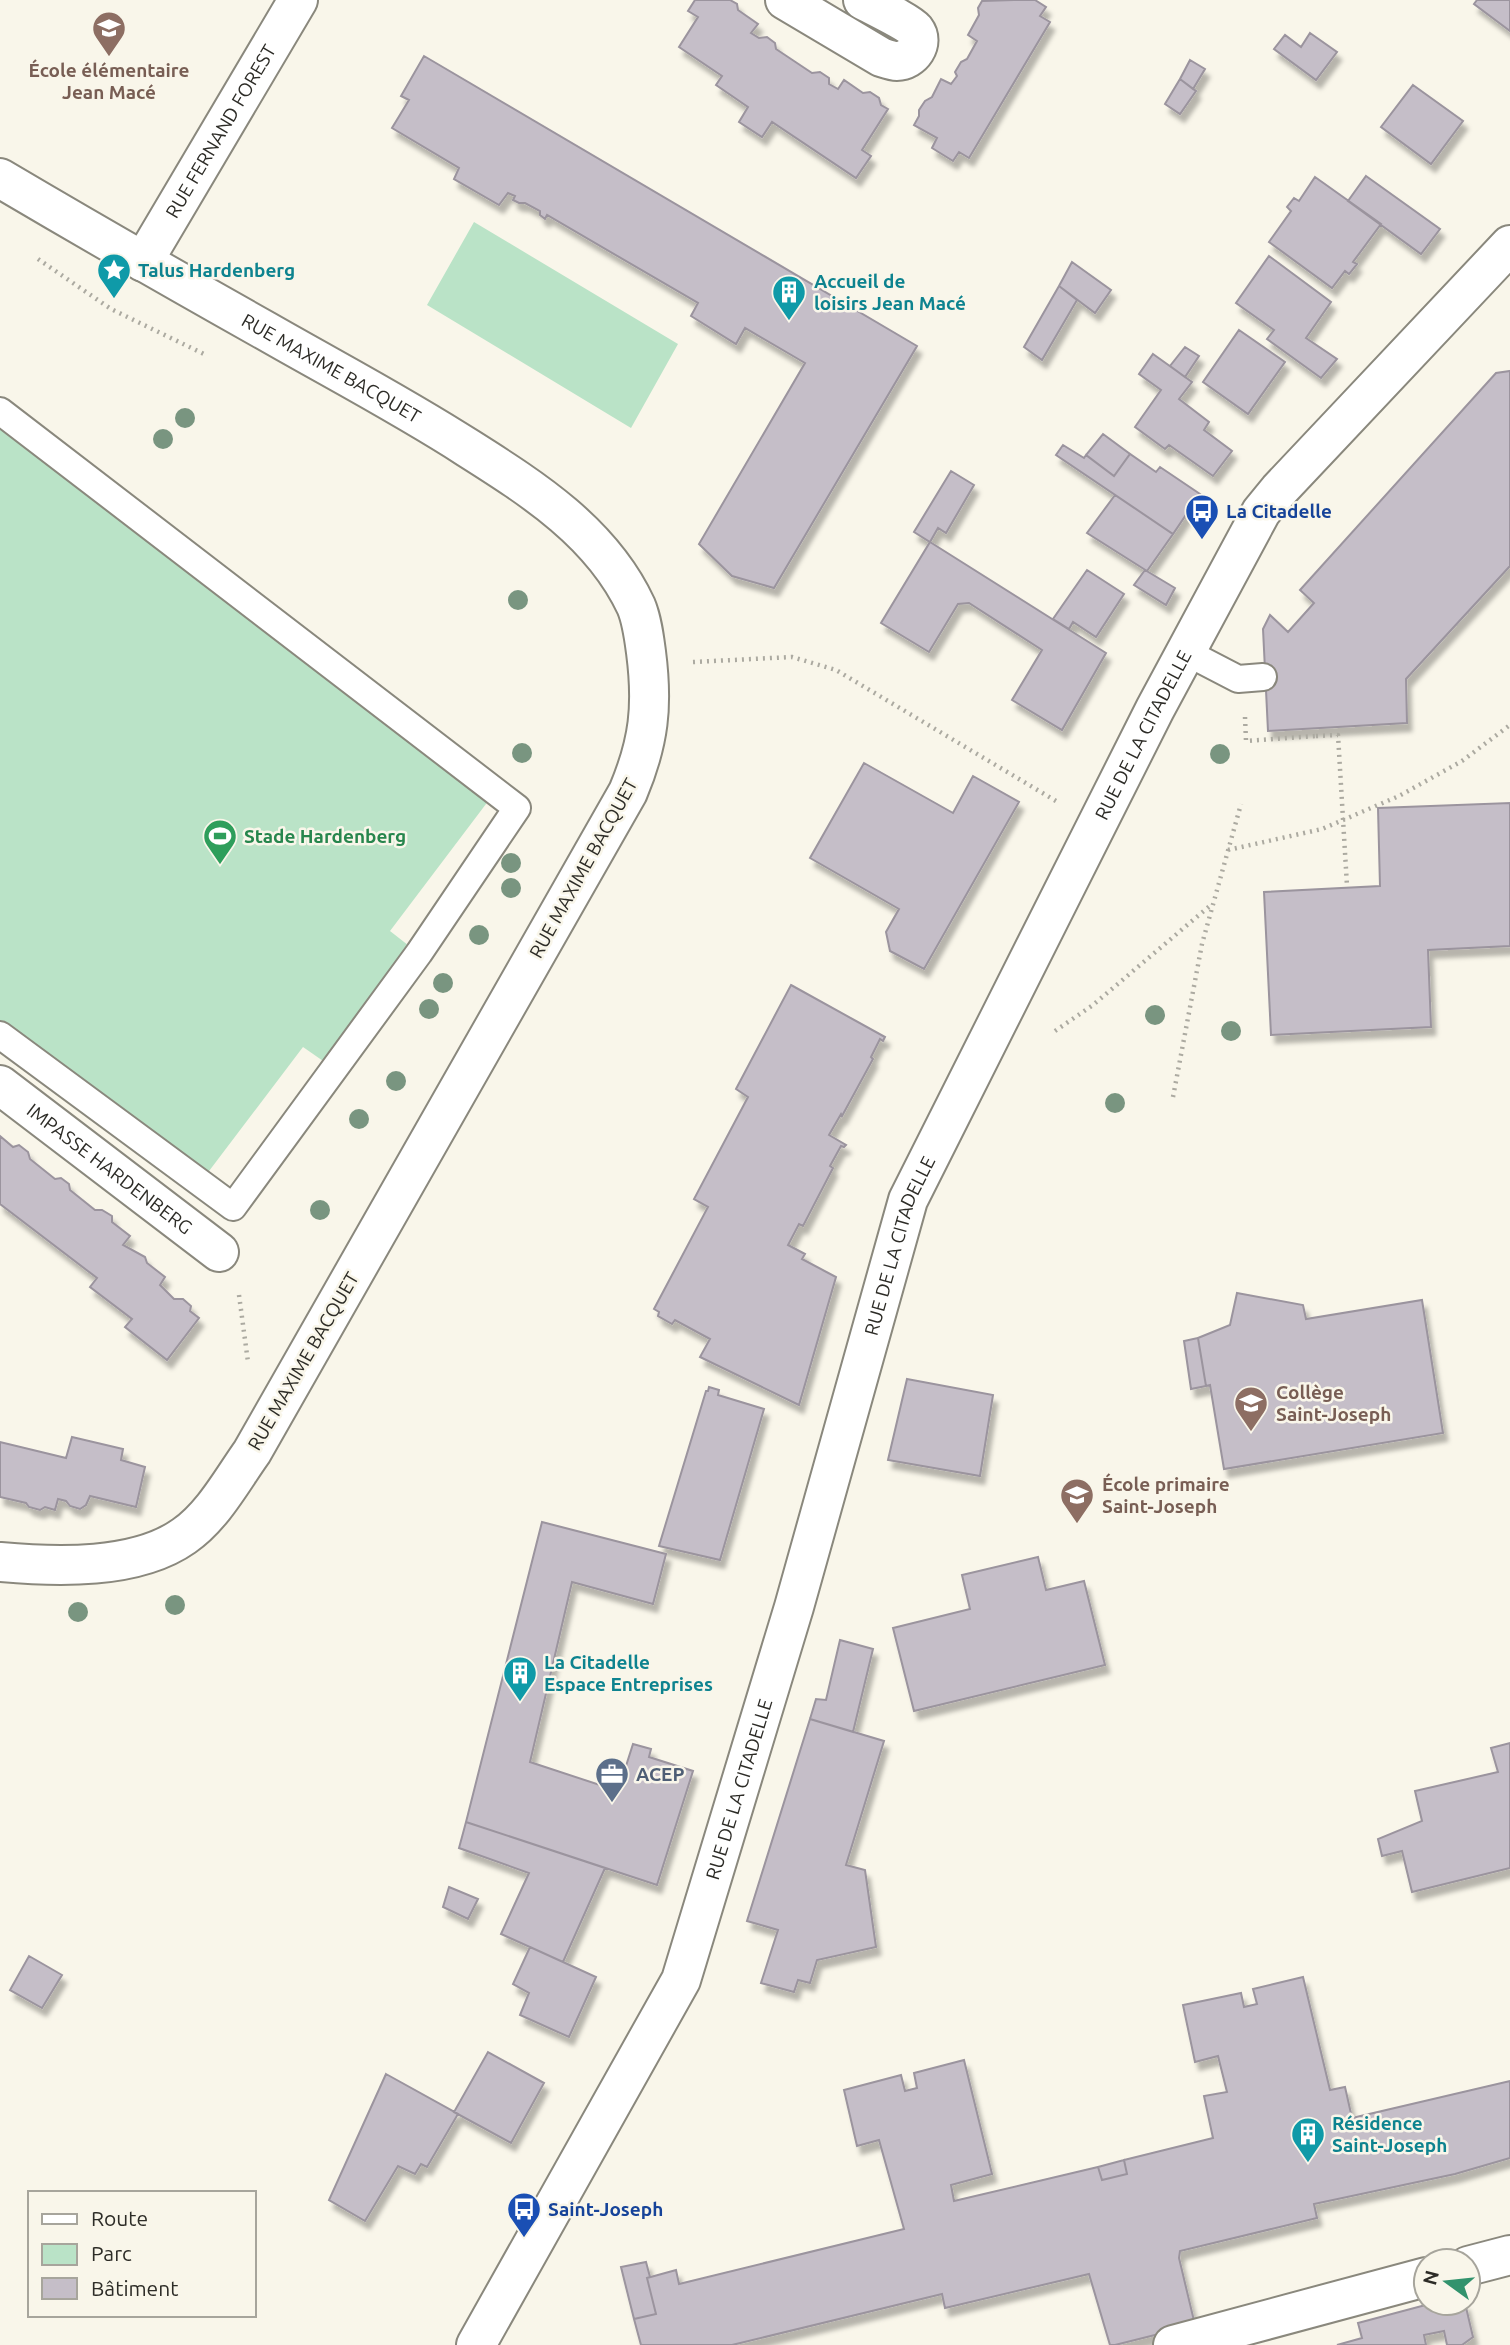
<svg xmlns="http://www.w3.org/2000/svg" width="1510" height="2345" font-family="Ubuntu,sans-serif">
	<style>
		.green { fill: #bae3c7 }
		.building { fill: #c5bec8; stroke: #9b949e; stroke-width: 2; filter: url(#shadow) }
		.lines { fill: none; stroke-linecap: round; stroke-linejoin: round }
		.lane-casing { stroke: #8a887d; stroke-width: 30 }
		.street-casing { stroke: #8a887d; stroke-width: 42 }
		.path { stroke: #acaaa1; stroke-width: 4.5; stroke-dasharray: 2 5; stroke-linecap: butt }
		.lane { stroke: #fff; stroke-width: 26 }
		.street { stroke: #fff; stroke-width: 38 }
		.path-bridge { stroke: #acaaa1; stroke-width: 4.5; stroke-dasharray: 2 5; stroke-linecap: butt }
		.tree { fill: #799580 }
		.labels { text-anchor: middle; stroke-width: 5; stroke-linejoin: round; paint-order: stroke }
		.education-label { font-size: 19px; font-weight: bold; fill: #785e54; stroke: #f9f6ea; text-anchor: start }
		.street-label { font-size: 19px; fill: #2d2c27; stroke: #f9f6ea }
		.culture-label { font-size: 19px; font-weight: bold; fill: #0d838f; stroke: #f9f6ea; text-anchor: start }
		.transit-label { font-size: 19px; font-weight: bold; fill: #164399; stroke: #f9f6ea; text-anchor: start }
		.leisure-label { font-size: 19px; font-weight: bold; fill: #27864d; stroke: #f9f6ea; text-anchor: start }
		.service-label { font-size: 19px; font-weight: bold; fill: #4e5e75; stroke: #f9f6ea; text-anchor: start }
	</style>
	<defs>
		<filter id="shadow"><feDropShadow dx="4.5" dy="8" stdDeviation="2" flood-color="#0004"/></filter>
	</defs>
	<rect width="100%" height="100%" fill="#f9f6ea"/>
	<path class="green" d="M474,222L678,344L631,428L427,305Z
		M0,424L489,800L390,931L413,949L326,1063L303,1047L203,1179L0,1023Z"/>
	<path class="building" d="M695,0H730L737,4L738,10L758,24L751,33L759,38L767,37L775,43L776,49L812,73L820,72L829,78V84L838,89L844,80L863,93L870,92L879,98L881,105L888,109L862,150L871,156L856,178L772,122L762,137L739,122L748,107L716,85L722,76L679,47L698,17L688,11Z
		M1014,0H1035L1046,7L1040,16L1050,22L969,158L959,152L953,161L932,148L937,138L914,125L919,116V110L925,101L932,97L941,79L951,84L957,76L955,72L961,62L967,59L977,41L968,35L979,15L978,8L982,1Z
		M1477,0H1510V31L1474,4Z
		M1310,33L1337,52L1316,80L1274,49L1285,35L1301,47Z
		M424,56L917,346L774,588L732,576L699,544L805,363L745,328L736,344L691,316L698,303L547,215L545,219L540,215V211L525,203H519L513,200L515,196L508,193L499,205L454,179L459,168L392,128L409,100L401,96Z
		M1190,60L1205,69L1193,89L1180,79Z
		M1180,79L1196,91L1180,114L1165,104Z
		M1413,85L1463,121L1431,164L1381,127Z
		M1366,176L1440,229L1421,254L1348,201Z
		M1315,177L1381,224L1353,262L1357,264L1349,274L1345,271L1332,288L1269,242L1291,211L1287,207L1294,198L1299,201Z
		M1269,256L1331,302L1306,338L1337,359L1321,378L1267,339L1274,330L1236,303Z
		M1072,262L1111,290L1095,313L1059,286Z
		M1059,286L1077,300L1042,360L1024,347Z
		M1239,330L1285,362L1248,414L1203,382Z
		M1185,347L1199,356L1185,377L1170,366Z
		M1153,354L1192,382L1179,399L1209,422L1204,430L1232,451L1213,476L1169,445L1165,449L1135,427L1161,390L1139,374Z
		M1510,371V566L1406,679L1407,723L1268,731L1263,629L1270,615L1288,632L1314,603L1300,590L1496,373Z
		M1103,434L1130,454L1114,476L1086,455Z
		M1063,445L1084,458L1086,455L1114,476L1130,454L1156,472L1160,467L1200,494L1173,534L1056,455Z
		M951,471L974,485L946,533L938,528L930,542L914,532Z
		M1115,495L1173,534L1147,571L1087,533Z
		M930,542L1106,653L1062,730L1012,700L1042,650L969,603L958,604L929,652L881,623Z
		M1087,570L1124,594L1096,637L1073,622L1069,629L1053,619Z
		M1145,570L1175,588L1166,605L1134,585Z
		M864,763L953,813L973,776L1019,802L924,969L890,951L886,932L899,909L810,858Z
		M1510,803V946L1428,950L1431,1027L1271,1035L1264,892L1380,886L1378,808Z
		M791,985L885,1037L883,1041L880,1039L871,1057L873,1059L842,1116L841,1114L829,1135L846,1145L844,1147L841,1146L830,1166L833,1168L803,1226L799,1224L788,1245L805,1254L802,1259L836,1277L799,1405L700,1357L710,1339L675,1320L672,1324L658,1316L659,1312L654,1309L708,1207L694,1199L748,1097L736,1089Z
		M0,1136L13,1147L19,1145L28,1152L30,1159L55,1179L61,1178L69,1184L70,1190L95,1210H102L112,1216V1222L130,1236L123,1245L145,1257L147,1263L165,1277L160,1285L174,1299H183L191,1306L190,1311L199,1318L167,1360L125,1327L132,1319L90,1287L97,1278L0,1204Z
		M1237,1293L1303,1305L1306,1319L1422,1300L1443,1433L1224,1469L1210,1385L1206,1386L1198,1338L1230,1325Z
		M1198,1338L1206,1386L1191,1389L1184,1341Z
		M907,1379L993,1395L980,1476L888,1460Z
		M709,1387L719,1390L718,1395L764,1409L720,1560L659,1546L706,1391H708Z
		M72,1437L123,1449L121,1460L145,1467L136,1507L90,1496L86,1505L80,1509L70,1506L66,1501L58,1499L55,1510L45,1507L40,1510L29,1507L26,1503L0,1497V1442L66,1458Z
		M542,1522L666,1554L653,1604L572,1582L530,1762L618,1791L633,1744L651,1749L649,1757L693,1771L657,1885L466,1822Z
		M1038,1557L1046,1590L1084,1581L1105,1665L914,1711L893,1628L970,1609L962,1575Z
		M840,1640L873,1649L853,1732L810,1719L816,1699L826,1700Z
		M810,1719L884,1741L846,1865L865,1870L876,1947L817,1960L810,1983L798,1980L794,1992L761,1983L778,1930L747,1921Z
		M1510,1743V1868L1412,1892L1402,1851L1382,1856L1378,1839L1422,1821L1415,1791L1498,1772L1491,1748Z
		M466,1822L605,1868L563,1962L501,1934L529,1873L459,1848Z
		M449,1887L478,1899L468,1919L443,1907Z
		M530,1947L596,1977L569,2037L520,2015L529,1993L513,1984Z
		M29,1956L62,1975L42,2008L10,1990Z
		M1303,1977L1330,2090L1345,2087L1352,2118L1510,2081V2158L1455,2174L1314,2204L1317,2218L1180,2251L1179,2258L1195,2325L1115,2345H1110L1089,2274L945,2308L942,2294L732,2345H641L634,2319L656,2314L647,2278L676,2270L679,2284L904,2229L879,2140L857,2146L844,2090L901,2075L905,2091L917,2088L914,2073L964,2060L992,2174L951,2185L954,2201L1098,2167L1102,2180L1127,2174L1124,2160L1213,2138L1204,2096L1227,2092L1218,2056L1195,2062L1183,2005L1241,1993L1244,2007L1257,2004L1253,1989Z
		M488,2052L544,2083L511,2143L454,2112Z
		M386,2074L458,2114L427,2167L421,2164L415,2174L398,2166L365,2221L329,2200Z
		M1124,2160L1127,2174L1102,2180L1098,2167Z
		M646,2262L650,2277L647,2278L656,2314L634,2319L621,2267Z
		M1433,2303H1465L1473,2337L1462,2345H1447L1444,2331L1424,2335L1426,2345H1337L1362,2338L1358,2323Z"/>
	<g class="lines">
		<g class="lane-casing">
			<path id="lane" d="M0,411L517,808L419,953L233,1207L0,1035
				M1186,652L1238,679L1263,677"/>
		</g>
		<g class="street-casing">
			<g id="street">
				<path d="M785,0L881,57C887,59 892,61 897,61C912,61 925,43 915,30C908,22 874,6 863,0"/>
				<path id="s1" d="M0,178C88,230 177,281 266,331C334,370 403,406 468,448C533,489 602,533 636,606C642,620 644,637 646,652C653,706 649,742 628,792L252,1452C232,1480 213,1516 184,1536C136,1570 56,1567 0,1562"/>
				<path id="s2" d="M143,262L298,0"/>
				<path id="s3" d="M0,1085L219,1252"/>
				<path d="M1468,2266L1510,2255"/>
				<path id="s4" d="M476,2345L681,1980L794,1607L908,1200L1155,709L1261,512L1279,490L1510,245"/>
				<path d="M1173,2345L1426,2277"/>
			</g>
		</g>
		<path class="path" d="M38,259L111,309L206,355
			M693,662L792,657L836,670L1056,801
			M1245,717L1246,741L1316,736
			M1228,850L1322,829L1399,796L1462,761L1510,725
			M1055,1031L1093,1005L1212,904
			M1173,1097L1202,944L1241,804
			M239,1295L248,1362"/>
		<use href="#lane" class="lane"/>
		<use href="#street" class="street"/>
		<path class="path-bridge" d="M1316,736L1338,735L1347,886"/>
	</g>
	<g class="tree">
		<circle cx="114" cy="33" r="10"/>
		<circle cx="185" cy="418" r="10"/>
		<circle cx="163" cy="439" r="10"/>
		<circle cx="518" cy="600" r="10"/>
		<circle cx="522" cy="753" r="10"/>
		<circle cx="1220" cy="754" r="10"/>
		<circle cx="511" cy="863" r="10"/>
		<circle cx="511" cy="888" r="10"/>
		<circle cx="479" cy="935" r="10"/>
		<circle cx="443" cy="983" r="10"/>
		<circle cx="429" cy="1009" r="10"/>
		<circle cx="1155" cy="1015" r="10"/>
		<circle cx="1231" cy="1031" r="10"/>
		<circle cx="396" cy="1081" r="10"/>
		<circle cx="1115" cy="1103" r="10"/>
		<circle cx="359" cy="1119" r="10"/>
		<circle cx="320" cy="1210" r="10"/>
		<circle cx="175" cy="1605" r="10"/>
		<circle cx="78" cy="1612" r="10"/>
	</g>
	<defs>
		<g id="school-pin" transform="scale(1.75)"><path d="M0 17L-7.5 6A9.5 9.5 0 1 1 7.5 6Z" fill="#8d6e63" stroke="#f9f6ea"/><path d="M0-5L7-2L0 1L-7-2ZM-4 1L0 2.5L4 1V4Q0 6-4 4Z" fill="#fff"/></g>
		<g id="sight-pin" transform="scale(1.75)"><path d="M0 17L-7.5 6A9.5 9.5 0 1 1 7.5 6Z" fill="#0f9aa8" stroke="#f9f6ea"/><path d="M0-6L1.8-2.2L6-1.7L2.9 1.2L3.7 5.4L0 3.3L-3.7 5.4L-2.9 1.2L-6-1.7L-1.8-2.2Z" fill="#fff"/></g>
		<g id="building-pin" transform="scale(1.75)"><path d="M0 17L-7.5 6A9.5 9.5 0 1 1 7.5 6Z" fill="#0f9aa8" stroke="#f9f6ea"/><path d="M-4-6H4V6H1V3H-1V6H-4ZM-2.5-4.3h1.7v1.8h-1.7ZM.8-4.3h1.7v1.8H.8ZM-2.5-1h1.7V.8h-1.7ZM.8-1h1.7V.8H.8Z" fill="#fff"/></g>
		<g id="bus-pin" transform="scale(1.75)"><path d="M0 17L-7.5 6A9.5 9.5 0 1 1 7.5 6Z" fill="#1a4fb4" stroke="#f9f6ea"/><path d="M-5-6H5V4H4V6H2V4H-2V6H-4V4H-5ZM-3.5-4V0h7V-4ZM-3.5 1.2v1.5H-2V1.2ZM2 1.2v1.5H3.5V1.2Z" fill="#fff"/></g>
		<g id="stadium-pin" transform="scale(1.75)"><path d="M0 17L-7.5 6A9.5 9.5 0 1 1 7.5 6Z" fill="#2e9e5b" stroke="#f9f6ea"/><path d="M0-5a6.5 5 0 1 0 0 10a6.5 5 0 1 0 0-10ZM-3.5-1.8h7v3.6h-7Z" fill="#fff"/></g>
		<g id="office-pin" transform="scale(1.75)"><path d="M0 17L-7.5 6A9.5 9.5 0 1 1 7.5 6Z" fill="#5c6f8a" stroke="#f9f6ea"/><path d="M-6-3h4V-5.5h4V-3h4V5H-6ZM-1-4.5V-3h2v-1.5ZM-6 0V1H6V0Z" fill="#fff"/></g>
	</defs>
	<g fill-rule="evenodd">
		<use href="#school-pin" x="109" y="28"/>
		<use href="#sight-pin" x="114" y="270"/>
		<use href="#building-pin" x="789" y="292"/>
		<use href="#bus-pin" x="1202" y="511"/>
		<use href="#stadium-pin" x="220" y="836"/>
		<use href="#school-pin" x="1251" y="1403"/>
		<use href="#school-pin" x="1077" y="1495"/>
		<use href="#building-pin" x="520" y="1673"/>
		<use href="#office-pin" x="612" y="1774"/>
		<use href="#building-pin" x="1308" y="2134"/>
		<use href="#bus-pin" x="524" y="2209"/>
	</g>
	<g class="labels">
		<g class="education-label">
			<text x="109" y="77" text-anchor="middle">École élémentaire<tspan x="109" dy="22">Jean Macé</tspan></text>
			<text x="1276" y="1399">Collège<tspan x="1276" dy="22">Saint-Joseph</tspan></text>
			<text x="1102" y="1491">École primaire<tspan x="1102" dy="22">Saint-Joseph</tspan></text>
		</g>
		<g class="street-label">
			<text dy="7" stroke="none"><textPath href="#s2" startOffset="152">RUE FERNAND FOREST</textPath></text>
			<text dy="7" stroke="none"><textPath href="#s1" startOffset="382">RUE MAXIME BACQUET</textPath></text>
			<text dy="7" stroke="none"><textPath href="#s4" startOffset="1752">RUE DE LA CITADELLE</textPath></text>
			<text transform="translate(583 868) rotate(-61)" y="7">RUE MAXIME BACQUET</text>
			<text dy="7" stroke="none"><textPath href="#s3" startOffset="138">IMPASSE HARDENBERG</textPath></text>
			<text dy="7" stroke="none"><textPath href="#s4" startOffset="1185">RUE DE LA CITADELLE</textPath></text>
			<text transform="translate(303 1361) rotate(-60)" y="7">RUE MAXIME BACQUET</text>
			<text dy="7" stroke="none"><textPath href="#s4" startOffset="618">RUE DE LA CITADELLE</textPath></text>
		</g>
		<g class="culture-label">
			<text x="138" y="277">Talus Hardenberg</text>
			<text x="814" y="288">Accueil de<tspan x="814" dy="22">loisirs Jean Macé</tspan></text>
			<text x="544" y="1669">La Citadelle<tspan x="544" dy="22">Espace Entreprises</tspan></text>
			<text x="1332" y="2130">Résidence<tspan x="1332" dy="22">Saint-Joseph</tspan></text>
		</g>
		<g class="transit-label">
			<text x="1226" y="518">La Citadelle</text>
			<text x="548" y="2216">Saint-Joseph</text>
		</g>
		<g class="leisure-label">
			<text x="244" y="843">Stade Hardenberg</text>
		</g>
		<g class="service-label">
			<text x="636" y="1781">ACEP</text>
		</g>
	</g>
	<rect x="28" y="2191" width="228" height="126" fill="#f9f6ea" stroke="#a7a59c" stroke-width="2"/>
	<rect x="42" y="2214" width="35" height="10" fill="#ffffff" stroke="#a7a59c" stroke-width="2"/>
	<text x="91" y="2226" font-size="21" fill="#2d2c27">Route</text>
	<rect x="42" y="2244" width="35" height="21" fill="#bae3c7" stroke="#a7a59c" stroke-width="2"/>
	<text x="91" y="2261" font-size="21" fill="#2d2c27">Parc</text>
	<rect x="42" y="2278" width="35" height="21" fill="#c5bec8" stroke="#a7a59c" stroke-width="2"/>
	<text x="91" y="2296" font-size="21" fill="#2d2c27">Bâtiment</text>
	<g transform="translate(1447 2282) rotate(285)"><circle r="33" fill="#f9f6ea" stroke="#a7a59c" stroke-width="2"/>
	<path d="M0-5L12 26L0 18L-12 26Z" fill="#32936d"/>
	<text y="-10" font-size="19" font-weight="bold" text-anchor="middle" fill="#2d2c27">N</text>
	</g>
</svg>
